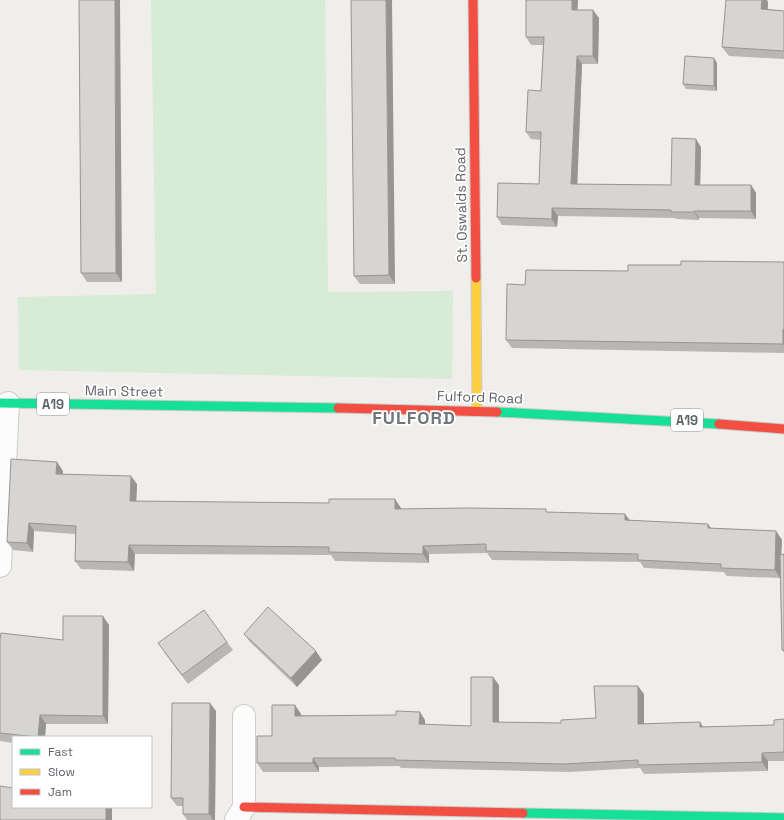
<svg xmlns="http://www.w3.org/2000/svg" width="784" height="820" font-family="'Space Grotesk',sans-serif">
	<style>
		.green { fill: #d8ebd6 }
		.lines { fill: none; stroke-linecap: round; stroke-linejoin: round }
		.street-casing { stroke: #cbcccc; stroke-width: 24 }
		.fast-casing { stroke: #cacacb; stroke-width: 11 }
		.slow-casing { stroke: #cacacb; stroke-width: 11 }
		.jam-casing { stroke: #cacacb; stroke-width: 11 }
		.street { stroke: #fdfcfc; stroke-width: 22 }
		.fast { stroke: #16e098; stroke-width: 9 }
		.slow { stroke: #ffcf43; stroke-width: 9 }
		.jam { stroke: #f24e42; stroke-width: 9 }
		.wall { fill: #b8b7b5 }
		.shaded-wall { fill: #969594 }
		.building { fill: #d6d5d3; stroke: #969594 }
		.labels { text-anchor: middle; stroke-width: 3.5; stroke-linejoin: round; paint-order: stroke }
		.shield { fill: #fff; stroke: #8f9295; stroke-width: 1 }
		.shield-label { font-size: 13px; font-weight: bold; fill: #5f6368 }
		.street-label { font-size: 14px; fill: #5f6368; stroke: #fff }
		.district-label { font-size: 18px; font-weight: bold; letter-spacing: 1px; fill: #70757a; stroke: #fff }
	</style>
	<rect width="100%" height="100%" fill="#efeeea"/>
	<path class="green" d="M151,0H325L328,292L453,291L452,379L19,370L18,297L156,294Z"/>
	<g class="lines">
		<g class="street-casing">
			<path id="street" d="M0,566L8,403
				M236,820L244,807V716"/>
		</g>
		<g class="fast-casing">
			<path id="fast" d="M0,403L338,408
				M497,412L719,424
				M523,813L784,818"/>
		</g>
		<g class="slow-casing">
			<path id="slow" d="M476,278L477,410"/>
		</g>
		<g class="jam-casing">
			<path id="jam" d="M473,0L476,278
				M338,408L497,412
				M719,424L784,429
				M244,807L523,813"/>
		</g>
		<use href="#street" class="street"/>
		<use href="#fast" class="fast"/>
		<use href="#slow" class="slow"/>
		<use href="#jam" class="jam"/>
	</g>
	<path class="wall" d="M79,0L122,282H87L81,273Z
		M351,0L395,284H360L354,276Z
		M526,0H578L577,10L599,18L598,64H582L577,184L671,185L701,147L700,185H751L756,193V219L699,218V220L676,219L675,218L558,216L557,227L502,225L497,217L539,184L541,140L531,139L526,132L541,91L543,45H531L526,37Z
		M768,2V9L784,11V59L729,56L722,47Z
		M717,63V91L686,89L683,84Z
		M784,262V353L512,348L506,340L525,285L628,271L681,265Z
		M63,471V474L137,484L136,501L401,508V509L625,514L629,520L711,528L776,531L782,540L781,555L784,554V653L782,650L780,578L727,576L724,572L644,568L640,562L492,560L487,553L429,554V563L335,561L331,555L135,554L134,571L81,569L75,561V534L34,531L33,552L13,550L7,542Z
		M109,625L108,724H46L45,737H13V743L0,741V639L63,640Z
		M244,634L322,660L297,687L250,642Z
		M227,642L233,650L188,684L164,652Z
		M499,685V722L561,723L596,718L644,694V724L700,722L703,727L774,725L784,719V761H768V771L644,774L640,768L569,772L401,768L399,766L319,767V772H263L257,763L272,736L295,705L301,714V715L425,720V725L471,726Z
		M216,711L215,820H187L183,814V806H177L171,798Z"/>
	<path class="shaded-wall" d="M115,0H120L122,282L116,273Z
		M386,0H392L395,284L389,275Z
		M572,0H578L577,18L572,10Z
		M762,0H767L768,2L767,17L761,9Z
		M593,10L599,18L598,64L593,56Z
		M577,56L582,64L577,191L571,184Z
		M714,58L717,63V91L714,86Z
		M696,139L701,147L700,193L695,185Z
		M751,185L756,193V219L751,211Z
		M552,208L558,216L557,227L552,219Z
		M694,211L699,218V220L694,212Z
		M783,329L784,330V346L783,344Z
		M57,462L63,471L62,482L56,474Z
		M131,476L137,484L136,510L130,501Z
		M395,499L401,508V518L395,509Z
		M625,514L631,522L625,520Z
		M29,523L34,531L33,552L27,543Z
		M708,524L714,532L708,528Z
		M776,531L782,540L780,578L775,570Z
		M129,545L135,554L134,571L128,562Z
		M423,546L429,554V563L423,554Z
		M103,616L109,625L108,724L103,716Z
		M316,651L322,660L297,687L291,678Z
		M493,677L499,685V731L493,722Z
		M638,686L644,694V732L638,724Z
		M210,703L216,711L215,820H213L209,814Z
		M295,705L301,714V724L295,716Z
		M420,712L425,720V733L419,724Z
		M40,715L46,724L45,737H38Z
		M700,722L705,730L700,727Z
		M762,753L768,761V771L762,762Z
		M313,758L319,767V772L313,763Z
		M106,807H112V820H106Z"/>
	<path class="building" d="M79,0H115L116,273H81Z
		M351,0H386L389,275L354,276Z
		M526,0H572V10H593V56H577L571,184L671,185L672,138L696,139L695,185H751V211H694V212H671V210L552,208V219L497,217L498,183L539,184L541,132H526L528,90L541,91L544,37H526Z
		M726,0H762L761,9L784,11V51L722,47Z
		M685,56L714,58V86L683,84Z
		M681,261L784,262V329H783V344L506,340L507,284L525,285L526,270L628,271V265H681Z
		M11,459L57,462L56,474L131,476L130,501L329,503V499H395V509L468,508L546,509V512L625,514V520L708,524V528L776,531L775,570L721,568V564L638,560V554L486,551V544L423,546V554L329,552V547L129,545L128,562L75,561L76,526L29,523L27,543L7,542Z
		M784,554V650H782L780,555Z
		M268,607L316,651L291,678L244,634Z
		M204,610L227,642L182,675L158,643Z
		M63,616H103V716L40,715L38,737L0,733V639L1,633L63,640Z
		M471,677H493V722L561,723V720L596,718L594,686H638V724L700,722V727L774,725V720L784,719V752L762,753V762L638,765V760L564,764L395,760V758H313V763H257V736H272V705H295V716L396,715V711L420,712L419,724L471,726Z
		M172,703H210L209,814H183V798H171Z
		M0,786L13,788V807H106V820H0Z"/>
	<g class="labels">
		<g class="shield">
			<rect x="37" y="393" width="32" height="22" rx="3"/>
			<rect x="671" y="409" width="32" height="22" rx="3"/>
		</g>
		<g class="shield-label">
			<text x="53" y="409">A19</text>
			<text x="687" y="425">A19</text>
		</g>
		<g class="street-label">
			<text transform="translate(461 205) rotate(-91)" y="5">St. Oswalds Road</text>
			<text transform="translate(124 391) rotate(1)" y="5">Main Street</text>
			<text transform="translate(480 397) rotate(2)" y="5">Fulford Road</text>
		</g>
		<g class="district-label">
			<text x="414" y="424">FULFORD</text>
		</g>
	</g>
	<rect x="12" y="736" width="140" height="72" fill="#ffffff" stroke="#bfc1c3"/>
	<rect x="20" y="749" width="20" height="6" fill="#16e098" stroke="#bfc1c3"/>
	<text x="48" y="756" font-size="12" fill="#5f6368">Fast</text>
	<rect x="20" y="769" width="20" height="6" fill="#ffcf43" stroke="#bfc1c3"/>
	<text x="48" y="776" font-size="12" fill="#5f6368">Slow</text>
	<rect x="20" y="789" width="20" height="6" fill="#f24e42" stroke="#bfc1c3"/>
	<text x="48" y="796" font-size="12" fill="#5f6368">Jam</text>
</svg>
